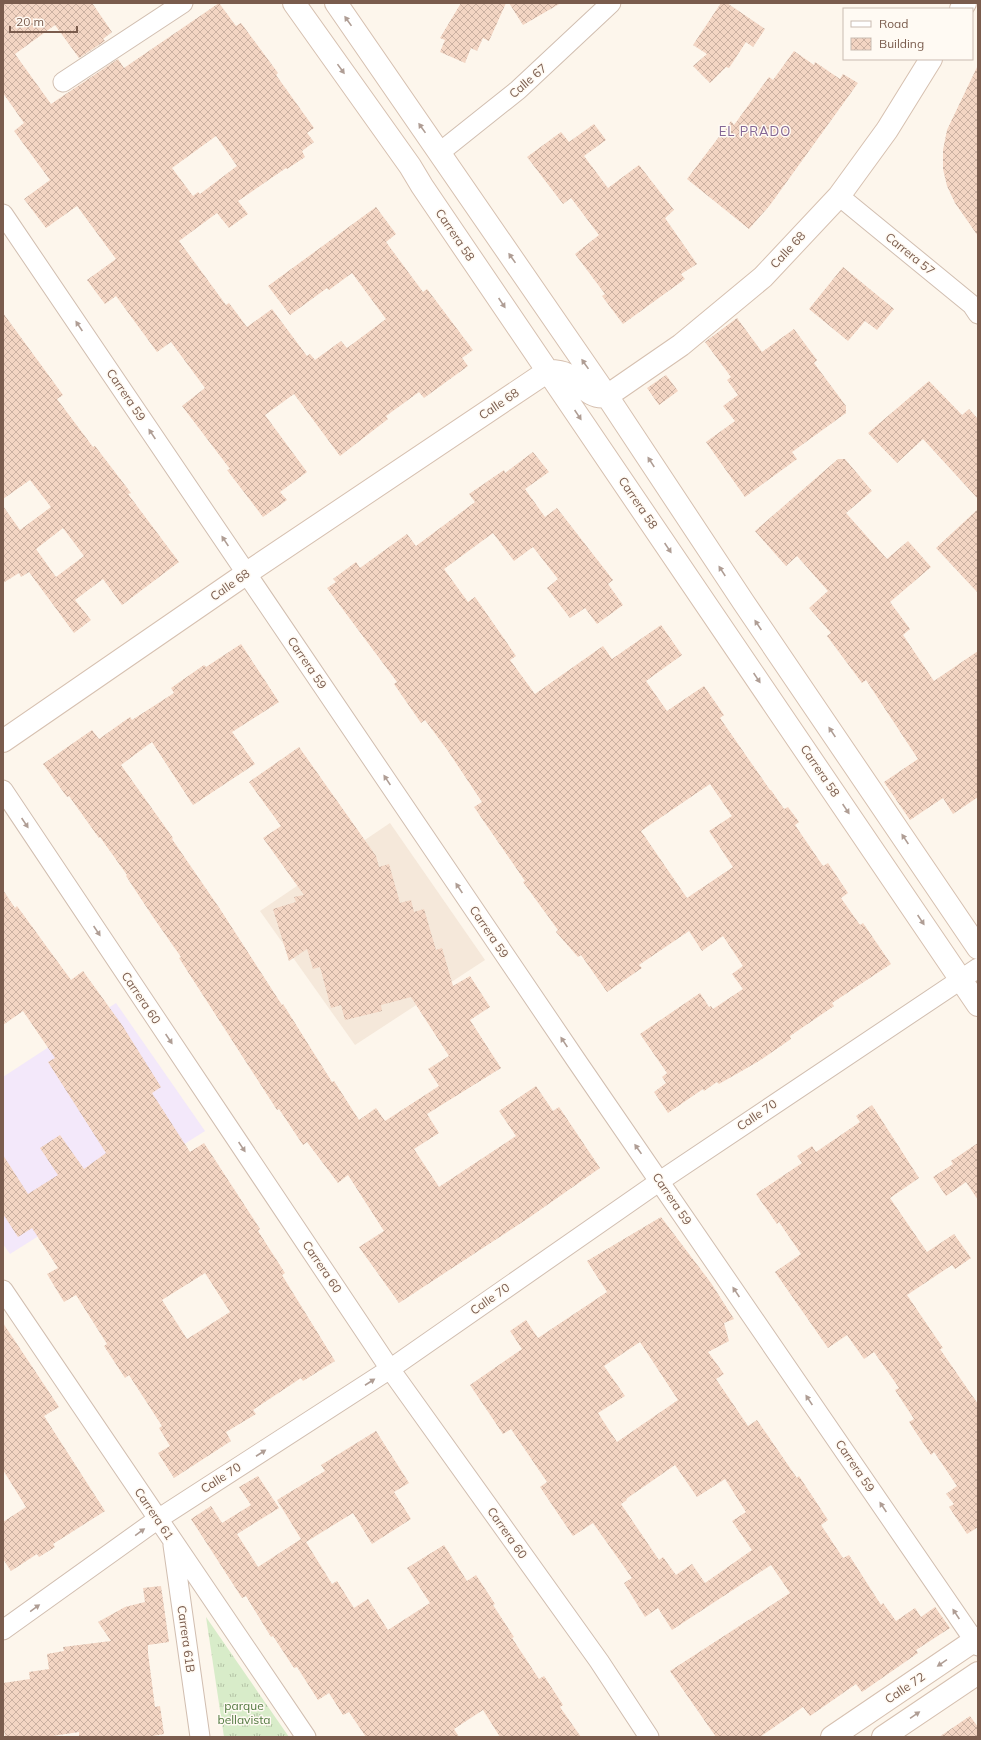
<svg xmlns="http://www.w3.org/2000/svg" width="981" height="1740" font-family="Mulish,sans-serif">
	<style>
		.residential { fill: #f5e8da }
		.education { fill: #f3e8fa }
		.grass { fill: url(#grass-tufts) }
		.building { fill: url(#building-cross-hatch); fill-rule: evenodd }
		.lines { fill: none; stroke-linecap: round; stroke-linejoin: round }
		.street-casing { stroke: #d1beb0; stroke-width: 21 }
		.secondary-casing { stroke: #d6c0b0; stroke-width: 24 }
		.street { stroke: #fff; stroke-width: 19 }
		.secondary { stroke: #fff; stroke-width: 22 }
		.oneway { fill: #af9d94 }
		.labels { text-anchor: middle; stroke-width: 3; stroke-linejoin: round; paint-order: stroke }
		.street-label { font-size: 12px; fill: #7a5c4d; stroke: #fffaf3 }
		.park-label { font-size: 12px; fill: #537a41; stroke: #fffaf3 }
		.neighbourhood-label { font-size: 13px; letter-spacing: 1px; fill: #846695; stroke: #fffaf3 }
	</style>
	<defs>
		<pattern id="grass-tufts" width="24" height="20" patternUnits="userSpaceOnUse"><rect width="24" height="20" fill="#d8ecc9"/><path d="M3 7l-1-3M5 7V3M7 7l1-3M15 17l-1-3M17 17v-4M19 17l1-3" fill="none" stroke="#b4c2a5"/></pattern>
		<pattern id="building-cross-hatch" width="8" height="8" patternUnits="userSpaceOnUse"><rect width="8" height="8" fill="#f3d5c3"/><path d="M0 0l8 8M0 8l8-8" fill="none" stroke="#cab0a1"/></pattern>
	</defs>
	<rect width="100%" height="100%" fill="#fdf6ec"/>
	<path class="residential" d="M390,823L485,960L355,1045L260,911Z"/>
	<path class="education" d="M116,1003L205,1131L10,1254L3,1244V1077Z"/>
	<path class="grass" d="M206,1617L289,1737H224Z"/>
	<path class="building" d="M3,3H92L112,32L103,39L105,41L79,58L55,25L15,54L51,104L118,59L124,68L219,3L236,26L241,23L278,73L276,75L314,128L307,133L314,142L302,151L305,157L287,169L286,168L238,201L248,214L229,228L217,213L179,241L226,305L229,303L247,327L272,309L307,356L310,354L315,360L341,341L347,348L386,319L352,273L329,290L327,288L290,315L268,286L376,207L396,234L386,242L423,292L427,289L473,350L462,358L468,366L424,398L419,392L386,416L388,419L340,456L294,394L265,415L307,472L280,492L287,500L263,517L227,470L230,469L182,406L205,388L171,342L157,352L116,296L105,304L87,280L116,259L77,206L46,228L24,199L50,180L14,131L24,123L3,93ZM216,136L237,166L200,194L198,192L193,196L172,168Z
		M461,3H506L489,41L483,38L477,51L471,48L465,63L440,52L445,40L440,38Z
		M509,3H561L523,25Z
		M721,3H727L765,29L753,47L746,42L729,68L726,67L710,83L693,66L707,54L693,45Z
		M794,51L814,65L815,62L840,79L843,74L858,83L770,205L749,229L687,179L731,121L734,125L769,77L773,80Z
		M978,65V236L955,203L947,186L943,169V150L947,130Z
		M594,124L606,140L584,156L608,188L639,165L674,210L665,218L697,264L681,274L685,279L623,324L602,296L605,294L575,254L599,235L571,198L563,204L527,157L561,132L569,142Z
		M843,267L894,309L877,330L865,321L848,341L809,309Z
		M3,313L63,395L57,399L93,447L95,446L131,493L128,494L179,562L122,605L103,579L75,600L91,620L74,633L29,572L21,577L19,573L3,583V506L20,530L51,507L30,480L3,499ZM63,528L84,556L56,577L36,549Z
		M737,318L762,352L794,329L817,360L814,363L846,406V413L792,452L797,459L745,497L706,442L735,421L723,406L738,395L727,380L731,377L705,342Z
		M666,375L678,391L659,405L647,388Z
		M929,381L962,415L969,409L978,419V499L923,439L897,463L868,433Z
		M533,452L549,472L525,489L545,517L557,508L613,580L608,584L623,605L597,624L585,608L570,618L547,588L558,579L533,547L514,561L493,533L444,569L468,602L475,597L516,656L510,660L535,694L603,646L612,659L661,625L682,655L646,681L667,711L704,686L724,715L720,718L770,790H771L784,809L788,807L799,822L795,825L823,866L828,863L848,893L841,898L860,925L863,923L891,964L832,1003L834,1006L790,1036L791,1039L759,1061L719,1084L717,1082L704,1091L703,1089L668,1113L654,1092L666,1083L662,1077L667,1073L640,1034L700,993L709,1007L711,1006L713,1009L743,989L732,974L743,966L723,936L702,951L689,931L639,965L642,968L607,992L581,955L578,957L556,932L558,930L523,882L525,881L474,807L482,802L448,751L425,720L421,723L394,684L397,682L327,588L336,582L333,579L356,562L360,568L407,534L416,546L475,502L469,494L504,470L505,473ZM710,784L732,816L709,831L733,867L687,898L641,831Z
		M838,459H845L872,491L846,513L887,559L908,541L931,567L890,602L910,629L903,635L934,681L978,651V797L953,814L943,798L910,820L884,782L918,759L866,680L862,683L827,636L831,633L809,608L828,591L797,556L786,566L755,531Z
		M978,509V593L936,548Z
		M241,644L279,702L232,732L255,764L193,805L152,742L121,765L173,838L172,839L220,909L282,1005L283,1004L332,1082L334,1081L359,1120L376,1108L385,1121L439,1086L428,1069L449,1056L411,997L381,1005L382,1011L345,1020L341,1005L331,1008L320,967L313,969L307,949L289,961L273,909L296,902L294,897L304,895L263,838L281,826L249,782L299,747L376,856L379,867L389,864L400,903L411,900L414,912L424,909L436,950L442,948L453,986L470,976L490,1007L470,1020L501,1068L427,1114L439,1133L414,1149L439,1187L516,1136L499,1111L536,1086L553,1111L559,1107L600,1168L530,1217L399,1303L359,1247L384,1231L348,1175L338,1183L307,1142L303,1145L279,1109L277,1110L179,958L181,957L153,917L126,876L127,875L100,837L99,838L69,796L67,797L43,764L92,730L99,739L130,717L132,720L174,693L171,688L204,665L206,667Z
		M3,890L15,908L17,906L71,980L83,971L122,1025L161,1087L152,1093L190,1152L204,1143L260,1229L258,1231L285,1273L282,1275L335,1361L303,1381L301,1378L253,1410L256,1414L226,1432L231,1441L174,1478L158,1453L170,1446L159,1428L162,1426L129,1375L125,1378L104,1346L107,1344L76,1295L64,1302L47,1274L58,1268L32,1228L18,1237L3,1214V1155L28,1194L58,1175L40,1148L60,1135L84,1169L106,1153L48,1062L55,1058L23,1011L3,1025ZM205,1273L230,1312L187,1339L162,1300Z
		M872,1105L919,1178L890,1198L927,1252L954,1234L971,1258L955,1269L952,1265L907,1295L943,1348L940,1349L978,1404V1527L967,1534L949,1507L954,1504L946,1494L957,1486L934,1452L931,1455L909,1422L914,1419L895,1390L899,1388L874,1352L864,1359L847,1335L828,1348L775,1272L801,1254L779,1222L777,1224L756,1194L802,1163L797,1156L812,1146L816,1152L860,1122L856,1116Z
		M978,1143V1200L966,1182L946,1196L933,1177L953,1164L951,1161Z
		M661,1217L711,1283L734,1319L724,1323L729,1341L708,1352L724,1374L716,1379L748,1426L757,1420L797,1478L799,1476L828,1520L821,1525L843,1558L849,1555L881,1605L883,1603L896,1621L915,1608L921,1617L935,1607L950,1628L916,1650L918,1653L862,1692L856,1684L810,1716L803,1707L760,1737H716L670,1671L790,1593L771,1565L672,1630L658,1608L645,1617L624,1583L632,1578L593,1523L573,1536L540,1487L547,1482L511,1429L503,1434L470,1385L522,1349L510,1331L526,1320L538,1338L607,1292L587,1261ZM640,1342L678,1400L617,1442L598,1413L625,1396L604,1366ZM675,1465L697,1497L725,1479L746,1512L732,1521L752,1550L705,1583L692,1564L676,1575L663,1557L659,1560L621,1504L627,1500L626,1499Z
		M3,1323L59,1407L44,1416L105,1511L53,1544L55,1547L39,1557L37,1554L11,1571L3,1559V1522L26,1507L3,1470Z
		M376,1431L409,1483L394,1492L411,1519L372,1544L353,1513L306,1542L332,1584L337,1581L354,1608L368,1599L388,1630L430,1603L407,1568L444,1545L467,1581L476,1575L495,1604L493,1605L514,1637L512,1638L539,1679L544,1676L563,1705L560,1707L581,1737H500L483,1710L454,1729L459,1737H366L349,1712L343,1715L329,1693L318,1700L297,1667L294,1668L273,1636L271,1637L246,1596L242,1598L191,1519L211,1506L222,1523L251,1505L239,1487L258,1476L279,1508L237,1534L258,1567L301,1539L277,1500L325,1471L321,1465Z
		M161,1586L169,1642L148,1645V1653L155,1707L160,1706L164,1734L146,1737H79V1732L46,1737H5L3,1723V1683L30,1679L29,1672L49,1669L47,1654L64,1651L63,1647L111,1641L98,1622L125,1607L145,1602L143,1588Z
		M970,1716L978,1727V1737H939Z"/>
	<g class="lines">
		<g class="street-casing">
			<path id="street" d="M63,82L183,3
				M439,153L518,90L611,3
				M839,196L972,305L978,314
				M3,214L576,1060L978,1646
				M3,790L390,1369L599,1661L649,1737
				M3,1290L306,1737
				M173,1545L200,1737
				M3,1630L158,1519L390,1369L660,1181L978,968"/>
		</g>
		<g class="secondary-casing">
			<path id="secondary" d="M294,3L410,166L422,186L978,1005
				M336,3L607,396L744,603L978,948
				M961,9L965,3
				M3,741L247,573L548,371C554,371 561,371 566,374C580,382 589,400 607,396L681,345L763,277L839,196L887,130L931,59
				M832,1737L978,1638
				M883,1737L978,1673"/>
		</g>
		<use href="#street" class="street"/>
		<use href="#secondary" class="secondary"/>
	</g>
	<defs><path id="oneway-solid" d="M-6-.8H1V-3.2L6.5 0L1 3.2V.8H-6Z"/></defs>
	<g class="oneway">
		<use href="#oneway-solid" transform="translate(348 21) rotate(-125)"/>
		<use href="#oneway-solid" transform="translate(341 69) rotate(54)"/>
		<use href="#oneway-solid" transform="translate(422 128) rotate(-125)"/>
		<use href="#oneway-solid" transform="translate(512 258) rotate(-125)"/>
		<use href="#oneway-solid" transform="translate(502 303) rotate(56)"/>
		<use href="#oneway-solid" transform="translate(79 326) rotate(-124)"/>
		<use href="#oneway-solid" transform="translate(585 364) rotate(-125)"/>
		<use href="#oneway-solid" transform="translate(578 415) rotate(56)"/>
		<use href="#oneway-solid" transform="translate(152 434) rotate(-124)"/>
		<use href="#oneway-solid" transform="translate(651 462) rotate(-123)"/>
		<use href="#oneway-solid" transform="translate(225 541) rotate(-124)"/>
		<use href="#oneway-solid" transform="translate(668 548) rotate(56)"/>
		<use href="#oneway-solid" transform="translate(722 571) rotate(-123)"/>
		<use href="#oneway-solid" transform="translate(758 625) rotate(-124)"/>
		<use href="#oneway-solid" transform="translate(757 678) rotate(56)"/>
		<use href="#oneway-solid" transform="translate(832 732) rotate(-124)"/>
		<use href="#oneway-solid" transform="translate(387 780) rotate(-124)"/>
		<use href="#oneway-solid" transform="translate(846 809) rotate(56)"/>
		<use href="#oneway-solid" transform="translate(25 823) rotate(56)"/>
		<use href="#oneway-solid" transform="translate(905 839) rotate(-124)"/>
		<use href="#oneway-solid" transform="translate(459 888) rotate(-124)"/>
		<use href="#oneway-solid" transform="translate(921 920) rotate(56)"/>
		<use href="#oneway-solid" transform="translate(97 931) rotate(56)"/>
		<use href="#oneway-solid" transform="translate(169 1039) rotate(56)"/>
		<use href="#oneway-solid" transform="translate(564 1042) rotate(-124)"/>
		<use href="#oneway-solid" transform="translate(242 1147) rotate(56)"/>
		<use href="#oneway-solid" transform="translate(638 1149) rotate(-125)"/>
		<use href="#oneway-solid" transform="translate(736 1292) rotate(-124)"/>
		<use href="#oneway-solid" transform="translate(370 1382) rotate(-33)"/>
		<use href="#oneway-solid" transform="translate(809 1400) rotate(-124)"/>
		<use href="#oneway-solid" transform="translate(261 1453) rotate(-33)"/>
		<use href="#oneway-solid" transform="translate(883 1507) rotate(-124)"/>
		<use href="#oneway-solid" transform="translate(140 1532) rotate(-36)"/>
		<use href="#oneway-solid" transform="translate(35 1608) rotate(-36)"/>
		<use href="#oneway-solid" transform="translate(956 1614) rotate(-124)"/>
		<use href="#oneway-solid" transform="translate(942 1663) rotate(146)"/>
		<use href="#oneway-solid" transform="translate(915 1715) rotate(-34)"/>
	</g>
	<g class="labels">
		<g class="street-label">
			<text transform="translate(528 81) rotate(-41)" y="4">Calle 67</text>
			<text transform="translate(455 235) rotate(56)" y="4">Carrera 58</text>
			<text transform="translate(788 250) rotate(-47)" y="4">Calle 68</text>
			<text transform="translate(910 254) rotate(39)" y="4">Carrera 57</text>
			<text transform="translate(126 395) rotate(56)" y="4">Carrera 59</text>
			<text transform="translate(499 404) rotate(-34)" y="4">Calle 68</text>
			<text transform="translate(638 503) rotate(56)" y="4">Carrera 58</text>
			<text transform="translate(230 585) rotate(-35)" y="4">Calle 68</text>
			<text transform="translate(307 663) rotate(56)" y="4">Carrera 59</text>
			<text transform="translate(820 771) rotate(56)" y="4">Carrera 58</text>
			<text transform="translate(489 932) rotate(56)" y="4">Carrera 59</text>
			<text transform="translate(141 998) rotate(56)" y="4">Carrera 60</text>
			<text transform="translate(757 1115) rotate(-34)" y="4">Calle 70</text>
			<text transform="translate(672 1199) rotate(56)" y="4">Carrera 59</text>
			<text transform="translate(322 1267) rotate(56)" y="4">Carrera 60</text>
			<text transform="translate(490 1299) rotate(-35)" y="4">Calle 70</text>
			<text transform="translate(855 1466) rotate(56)" y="4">Carrera 59</text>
			<text transform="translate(221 1478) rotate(-33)" y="4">Calle 70</text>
			<text transform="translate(154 1514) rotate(56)" y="4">Carrera 61</text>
			<text transform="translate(507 1533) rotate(55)" y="4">Carrera 60</text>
			<text transform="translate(186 1639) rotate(82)" y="4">Carrera 61B</text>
			<text transform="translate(905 1688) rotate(-34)" y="4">Calle 72</text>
		</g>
		<g class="park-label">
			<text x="244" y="1710">parque<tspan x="244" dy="14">bellavista</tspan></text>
		</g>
		<g class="neighbourhood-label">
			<text x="755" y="136">EL PRADO</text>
		</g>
	</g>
	<rect width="981" height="1740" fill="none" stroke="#7a5c4d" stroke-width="8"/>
	<rect x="843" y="8" width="130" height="52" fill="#fffaf3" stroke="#cabbb1"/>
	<rect x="851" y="21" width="20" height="6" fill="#ffffff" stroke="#cabbb1"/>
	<text x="879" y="28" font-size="12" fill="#7a5c4d">Road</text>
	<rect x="851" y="38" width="20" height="12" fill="url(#building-cross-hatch)" stroke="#cabbb1"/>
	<text x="879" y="48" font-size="12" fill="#7a5c4d">Building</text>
	<path d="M10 26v6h67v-6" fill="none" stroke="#7a5c4d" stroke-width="2"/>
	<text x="16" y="26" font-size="12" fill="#7a5c4d" stroke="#fffaf3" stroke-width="3" paint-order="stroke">20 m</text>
</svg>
